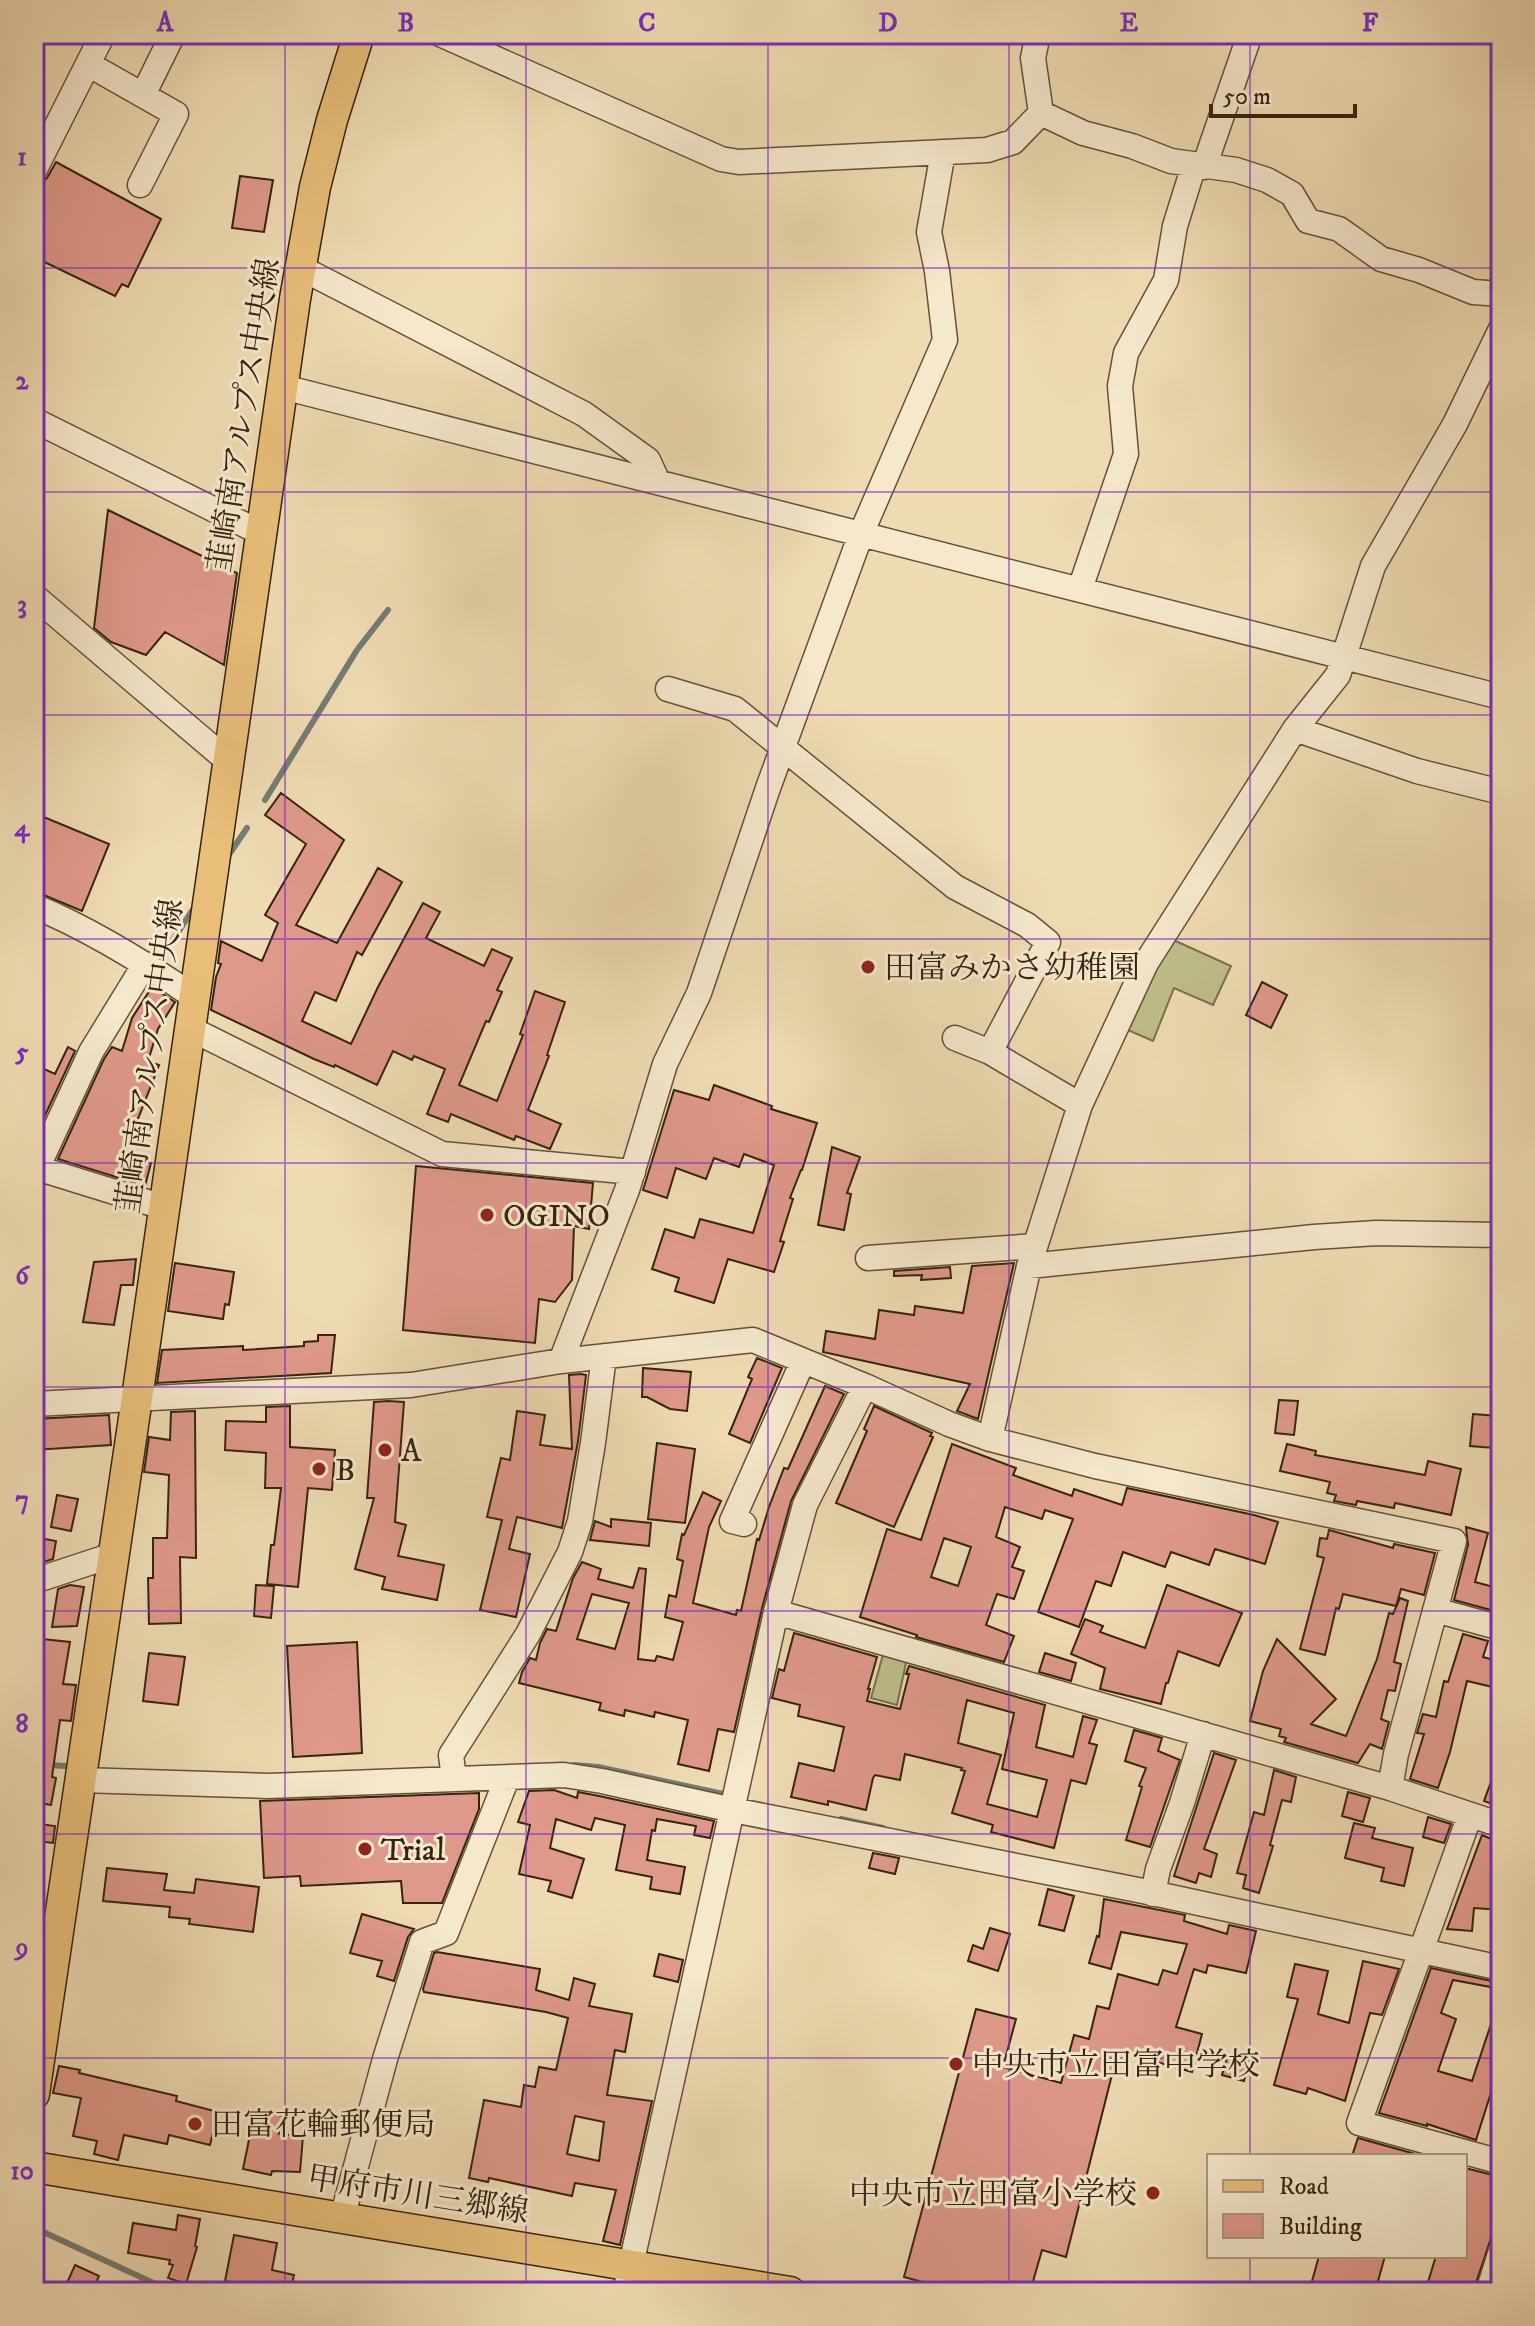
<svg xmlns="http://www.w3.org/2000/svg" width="1535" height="2326" font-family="'IM FELL DW Pica','Noto Serif JP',serif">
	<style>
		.green { fill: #bebe89; stroke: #7a704e; stroke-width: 2 }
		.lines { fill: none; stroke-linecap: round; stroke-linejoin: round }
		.stream { stroke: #737d74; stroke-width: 6 }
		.building { fill: #df998a; stroke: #352312; stroke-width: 2; fill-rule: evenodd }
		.minor-casing { stroke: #64513a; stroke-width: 27 }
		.major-casing { stroke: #352312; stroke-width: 33 }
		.minor { stroke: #f5e8cd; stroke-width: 24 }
		.major { stroke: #e8be79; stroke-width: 30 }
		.grid { fill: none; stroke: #7b2cbf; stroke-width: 2; stroke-opacity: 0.55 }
		.poi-dot { fill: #8f2418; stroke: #f5e8cd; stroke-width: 3 }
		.labels { text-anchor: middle; stroke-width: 6; stroke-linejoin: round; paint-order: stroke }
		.street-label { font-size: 32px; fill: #352312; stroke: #f5e8cd }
		.poi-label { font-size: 32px; fill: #352312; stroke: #f5e8cd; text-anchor: start }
		.neatline { fill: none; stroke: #7b2cbf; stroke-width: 3 }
		.grid-label { font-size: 26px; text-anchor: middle; font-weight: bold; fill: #7b2cbf }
	</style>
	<rect width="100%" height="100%" fill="#efdbb2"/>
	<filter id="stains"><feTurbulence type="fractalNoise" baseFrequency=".0025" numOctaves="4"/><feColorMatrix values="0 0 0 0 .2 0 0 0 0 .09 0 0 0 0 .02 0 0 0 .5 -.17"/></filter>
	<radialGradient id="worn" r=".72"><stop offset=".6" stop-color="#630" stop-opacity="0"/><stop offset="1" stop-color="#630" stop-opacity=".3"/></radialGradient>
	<path class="green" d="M1169,938L1231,966L1213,1005L1174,988L1153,1041L1121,1027Z
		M884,1651L907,1658L897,1705L871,1698Z"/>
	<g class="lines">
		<path class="stream" d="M265,800L357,650L388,610
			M228,856L247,828
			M157,964L192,911
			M34,1193L39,1181
			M34,1764L65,1766
			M574,1765L598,1767L728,1795
			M841,1819L883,1828
			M39,2230L173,2292"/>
	</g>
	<path class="building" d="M56,162L161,219L128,287L122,284L115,296L34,257V191L37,185L47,178Z
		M240,176L273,180L264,232L232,228Z
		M108,510L237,573L224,665L165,632L146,655L111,642L94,628Z
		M281,793L344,840L296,925L337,943L378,868L402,882L362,955L357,952L336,1001L315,992L302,1021L351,1044L378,987L423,903L440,912L426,938L484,966L492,949L512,958L497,990L502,992L489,1022L486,1021L459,1085L497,1101L523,1035L520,1034L535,991L565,1002L547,1055L549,1056L528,1110L561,1124L550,1149L516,1136L514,1140L451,1114L448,1122L427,1114L445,1069L414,1056L412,1060L393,1051L377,1085L335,1065L334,1067L314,1059L211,1010L216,977L221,964L218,963L221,941L262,961L278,923L265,915L306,844L265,815Z
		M34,813L109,844L82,911L34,891Z
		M1262,982L1287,995L1271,1028L1246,1015Z
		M152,987L175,1002L158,1029L148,1061L159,1065L124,1155L151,1163L145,1186L58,1159L104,1059L112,1047L122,1051L132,1018Z
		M68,1047L75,1051L34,1139V1085L42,1068L55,1074Z
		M714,1085L772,1106L771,1109L817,1123L802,1170H801L790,1198L793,1199L780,1241L784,1242L774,1272L728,1259L714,1303L675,1291L679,1278L652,1269L665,1229L694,1238L700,1219L753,1233L774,1165L744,1154L739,1167L714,1158L706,1179L676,1168L667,1198L643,1190L674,1090L709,1100Z
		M832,1147L860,1157L847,1193L851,1194L844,1230L818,1225Z
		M416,1166L593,1183L589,1229L574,1226L572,1280L555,1302L539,1299L535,1343L403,1330Z
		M136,1259L133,1285H121L114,1325L83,1322L94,1262Z
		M175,1263L234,1272L229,1305L225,1304L223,1319L168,1311Z
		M1014,1263L978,1419L957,1411L970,1384L823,1352L826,1331L875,1339L879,1310L914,1315L915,1306L963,1313L972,1266Z
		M950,1267L951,1278L921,1280L922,1275L894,1276V1271Z
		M318,1335H335L331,1373L157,1383L162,1350L243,1346V1350L304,1346V1342L318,1341Z
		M757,1358L782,1368L750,1443L729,1434L752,1379L748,1377Z
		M643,1368L691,1372L687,1411L670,1409L647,1397H642Z
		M581,1374L586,1375L578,1441L562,1528L517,1517L509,1549L530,1554L516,1617L480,1610L502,1520L487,1517L501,1458L510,1460L517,1411L545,1415L540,1445L572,1449L569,1375Z
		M825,1386L844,1394L791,1501L762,1608L734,1732L718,1729L709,1771L678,1764L688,1720L655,1712L654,1717L625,1710L624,1716L599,1710L601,1703L519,1683L522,1672L530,1658L536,1660L540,1643L547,1629L556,1631L573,1578L582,1562L601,1569L598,1579L633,1588L639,1568L646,1569L638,1659L655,1661L657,1656L673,1660L683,1622L665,1617L669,1595L676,1597L683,1561L677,1559L682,1534L684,1535L703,1492L721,1501L709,1527L693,1603L736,1615L737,1610L741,1611L757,1539L759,1540L769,1507L784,1468L788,1469ZM592,1594L629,1603L615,1649L577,1639Z
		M1279,1400L1298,1401L1294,1435L1275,1433Z
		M388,1401L404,1402L395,1522L406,1525L398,1556L444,1565L437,1600L382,1589L385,1577L355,1569L374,1498H367L374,1402Z
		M290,1406V1447L335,1450L332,1490L308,1488L298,1587L267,1584L271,1545H274L281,1488H265L266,1453L225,1450L226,1421L266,1422V1407Z
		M874,1406L932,1433L930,1436L933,1437L894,1527L836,1503L867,1431L864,1429Z
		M195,1411L196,1558L180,1557L181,1623L149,1624L148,1578H153V1538H167L169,1475L144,1472L149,1437L170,1440L171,1412Z
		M1473,1414L1497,1416L1494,1448L1470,1446Z
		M109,1415L111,1445L34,1450V1419Z
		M657,1443L695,1449L685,1523L648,1519Z
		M952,1444L1016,1468L1013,1475L1072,1496L1074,1489L1122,1505L1127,1488L1254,1515L1278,1522L1265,1564L1215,1549L1209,1565L1171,1552L1165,1567L1123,1552L1111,1586L1096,1581L1079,1627L1038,1612L1073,1519L1045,1510L1042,1519L1005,1507L996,1537L1020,1547L1012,1567L1024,1571L1014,1599L997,1594L986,1625L1014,1636L1004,1662L916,1637L917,1635L860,1617L887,1529L921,1540ZM944,1538L971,1547L958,1586L931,1577Z
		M1287,1444L1316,1451L1315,1455L1425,1475L1428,1461L1461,1469L1451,1515L1395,1503L1394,1508L1357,1501L1356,1505L1334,1501L1336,1495L1327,1493L1330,1482L1280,1471Z
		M57,1495L78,1499L71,1531L51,1527Z
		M611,1519L651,1523L649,1546L590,1540L595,1521L611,1527Z
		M1466,1527L1488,1533L1475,1582L1501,1589L1498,1612L1454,1600L1468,1545Z
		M1329,1530L1393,1548L1394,1544L1435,1553L1424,1595L1401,1589L1396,1606L1343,1594L1339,1609L1336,1608L1325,1655L1300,1649L1324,1558L1317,1556L1320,1538L1327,1539Z
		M34,1537L56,1541L53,1559L34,1565Z
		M70,1585L84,1587L77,1626L52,1627L58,1589Z
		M256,1585L274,1586L271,1618L254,1616Z
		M1167,1585L1242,1613L1219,1666L1178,1651L1168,1683H1166L1161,1704L1100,1689L1105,1668L1071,1654L1085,1619L1103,1626L1100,1632L1145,1648Z
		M1400,1598L1408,1601L1394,1662L1401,1664L1395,1691L1388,1690L1381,1719L1389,1722L1382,1749L1370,1744L1358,1763L1284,1742L1286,1738L1279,1736L1281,1729L1250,1721L1263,1671L1277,1639L1336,1699L1311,1724L1346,1736L1377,1659L1389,1613L1393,1614Z
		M794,1633L877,1657L868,1689H870L867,1701L900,1709L909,1674H906L909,1666L1045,1705L1036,1747L1073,1757L1083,1716L1097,1720L1089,1743L1097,1745L1086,1784L1071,1780L1054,1848L991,1832L993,1825L952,1813L965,1771L961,1770L962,1768L905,1754L900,1780L875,1775L873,1778L866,1810L828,1801V1805L791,1797L799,1763L834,1771L844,1727L798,1716L800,1705L772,1698L779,1669L784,1671ZM967,1700L1014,1713L1002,1769L1047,1780L1037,1817L987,1804L1001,1755L958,1743Z
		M1463,1634L1488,1641L1483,1657L1501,1662V1689L1467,1681L1450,1752L1438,1788L1410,1779L1424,1734L1417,1733L1423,1714L1436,1717L1444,1681L1448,1682Z
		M42,1639L70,1642L63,1684L76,1685L71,1721L60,1720L52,1777L56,1778L51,1805L34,1802V1641L41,1642Z
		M357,1642L362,1753L293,1757L287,1646Z
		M149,1653L185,1657L178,1705L143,1701Z
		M1045,1653L1076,1663L1071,1681L1039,1672Z
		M1134,1730L1162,1738L1158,1751L1180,1760L1150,1847L1126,1840L1142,1787L1139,1786L1146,1768L1125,1761Z
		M1214,1753L1236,1760L1204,1849L1217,1854L1211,1877L1199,1873L1196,1883L1174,1876Z
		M1499,1760H1501V1807L1484,1801Z
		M1274,1770L1296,1777L1291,1802L1282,1800L1270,1845L1273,1846L1259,1893L1243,1888L1246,1875L1237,1873L1254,1812L1264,1815Z
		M554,1790L577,1798L578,1792L599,1796L714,1821L710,1838L694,1835L696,1826L657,1819L655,1831L652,1830L647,1860L685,1867L680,1894L650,1889L652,1877L616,1870L625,1825L595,1818L591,1830L556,1819L550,1848L584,1859L572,1898L548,1891L551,1881L519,1874L530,1825L518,1822L529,1791Z
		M1348,1792L1370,1798L1363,1822L1342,1816Z
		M479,1793V1809L442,1903H403L401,1881L301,1886L300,1876L264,1878L260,1801Z
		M1428,1817L1451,1824L1444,1843L1423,1837Z
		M1354,1823L1375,1828L1372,1838L1413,1848L1404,1886L1381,1881L1384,1868L1345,1858Z
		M39,1824L55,1826L53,1843L36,1841Z
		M1482,1835L1501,1843V1910L1474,1908L1472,1931L1447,1929Z
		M873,1853L899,1858L895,1874L869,1868Z
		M107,1868L167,1874L164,1890L194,1893L196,1879L259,1887L253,1932L189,1924L190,1919L169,1917L170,1907L103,1901Z
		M1048,1889L1074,1896L1064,1931L1039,1925Z
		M1104,1899L1185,1915L1184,1921L1227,1934L1229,1925L1256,1931L1246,1973L1208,1965L1206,1973L1194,1969L1176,2027L1202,2034L1192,2072L1118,2051L1066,2257L1042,2250L1030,2292H960L904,2277L976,2009L1016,2019L1003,2067L1061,2083L1074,2035L1089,2039L1097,2006L1109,2009L1118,1974L1158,1985L1163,1970L1177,1974L1187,1944L1121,1932L1111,1969L1089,1963L1097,1936L1099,1937Z
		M362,1914L414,1929L408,1937L394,1981L377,1976L382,1961L350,1953Z
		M990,1928L1010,1934L998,1971L968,1961L973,1945L983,1949Z
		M437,1952L540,1969L536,1990L569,2000L574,1978L595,1984L589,2006L632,2014L625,2052L615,2050L607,2095L652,2101L620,2245L603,2241L616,2190L575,2183L572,2196L489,2178L488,2182L469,2178L484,2100L521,2107L524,2085L535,2087L539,2067L556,2070L568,2018L546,2012L424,1992L423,1989L434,1953ZM575,2116L604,2122L599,2161L567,2154Z
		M659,1954L683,1960L678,1982L654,1976Z
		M1363,1961L1399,1969L1382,2015L1370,2013L1345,2101L1308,2088L1306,2094L1274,2085L1298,1999L1287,1997L1295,1964L1328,1971L1318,2014L1349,2023Z
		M1431,1968L1501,1983V1989L1453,1980L1441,2013L1456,2019L1438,2071L1472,2081L1498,2003H1501V2061L1476,2140L1427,2124V2126L1379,2113Z
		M1228,2054L1250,2060L1244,2081L1222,2075Z
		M59,2066L80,2070L79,2073L177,2096L176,2101L218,2112L210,2145L169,2135L167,2144L124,2135L118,2160L94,2154L97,2141L73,2136L81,2098L53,2093Z
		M255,2110L283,2116L279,2134L303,2136L300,2172L272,2171L271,2175L243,2169Z
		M1358,2138L1419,2155L1418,2156H1352Z
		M1465,2168L1501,2177V2202L1490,2241L1473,2292H1425L1436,2256H1465Z
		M178,2215L200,2219L195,2246L197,2247L186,2284L168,2278L173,2265L169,2264L170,2260L128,2253L133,2223L176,2230Z
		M234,2235L277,2243L272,2270L294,2275L290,2292H230L232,2282L225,2281Z
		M1319,2256H1385L1375,2292H1309Z
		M75,2265L99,2276L92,2292H63Z"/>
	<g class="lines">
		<g class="minor-casing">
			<path id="minor" d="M440,34L721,159L739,162L987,150L1013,142L1041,113L1083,133L1132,146L1171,161L1236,170L1267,180L1292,194L1308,221L1339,229L1381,259L1419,270L1473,292L1501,294
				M1038,34L1033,58L1041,113
				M88,64L176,114L140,185
				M143,95L173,34
				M1204,167L1250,34
				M34,171L103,34
				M301,268L584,414L648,460L658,482
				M283,387L1501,697
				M34,420L261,533
				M1080,589L1126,454L1120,386L1126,353L1166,280L1175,226L1194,165
				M34,596L228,761
				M668,689L735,709L955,887L1027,925L1048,942L990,1052L1080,1105
				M1295,729L1417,771L1501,792
				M34,906C90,929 143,962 193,996
				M189,1028L442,1154L633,1172
				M955,1038L990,1052
				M34,1167L163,1207
				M34,1175L91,1052L145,964
				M868,1258L1035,1246
				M1029,1266L1314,1237L1377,1233L1501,1235
				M561,1361L627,1190L665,1064L699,993L768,788L861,534L945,340L937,271L929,232L943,152
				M34,1404L411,1385L561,1361L753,1340L865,1386L949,1424L990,1439L1029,1266L1080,1105L1146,963L1295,729L1338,675L1373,566L1455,424L1501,329
				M990,1439L1095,1466L1454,1541L1396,1754L1390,1788
				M744,1524L732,1521L803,1361
				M34,1581L113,1555
				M1435,1610L1501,1628
				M776,1612L1390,1788L1501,1825
				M454,1779L451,1755L528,1634L570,1552L580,1521L593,1443L604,1356
				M80,1780L268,1786L564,1775L602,1781L733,1810L1143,1891L1501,1968
				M1470,1815L1359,2123L1501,2162
				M1153,1894L1158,1869L1182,1803L1203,1734
				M342,2218L385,2059L422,1942L446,1933L507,1778
				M625,2292L776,1612L805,1505L865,1386
				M1488,2292L1501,2251"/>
		</g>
		<g class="major-casing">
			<path id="major" d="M34,2094L137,1398L295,299L315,187L332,120L359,34
				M34,2167L790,2292"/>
		</g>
		<use href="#minor" class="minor"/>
		<use href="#major" class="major"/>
	</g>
	<path class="grid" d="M285,34V2292M526,34V2292M768,34V2292M1009,34V2292M1250,34V2156M34,268H1501M34,492H1501M34,715H1501M34,939H1501M34,1163H1501M34,1387H1501M34,1611H1501M34,1834H1501M34,2058H1501M1250,2256V2292"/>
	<g class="poi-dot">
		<circle cx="868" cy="967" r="8"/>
		<circle cx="487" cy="1215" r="8"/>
		<circle cx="385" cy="1450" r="8"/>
		<circle cx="319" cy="1469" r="8"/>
		<circle cx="365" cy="1849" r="8"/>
		<circle cx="956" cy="2064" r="8"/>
		<circle cx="195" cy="2124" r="8"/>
		<circle cx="1153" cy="2193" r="8"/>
	</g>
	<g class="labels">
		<g class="street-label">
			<text transform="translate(243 415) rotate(-81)" y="11">韮崎南アルプス中央線</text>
			<text transform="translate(149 1056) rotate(-82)" y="11">韮崎南アルプス中央線</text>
			<text transform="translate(418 2194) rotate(9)" y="11">甲府市川三郷線</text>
		</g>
		<g class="poi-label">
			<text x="884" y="978">田富みかさ幼稚園</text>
			<text x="503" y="1226">OGINO</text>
			<text x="401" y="1461">A</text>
			<text x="335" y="1480">B</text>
			<text x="381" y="1860">Trial</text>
			<text x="972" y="2075">中央市立田富中学校</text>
			<text x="211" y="2135">田富花輪郵便局</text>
			<text x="1137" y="2204" text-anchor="end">中央市立田富小学校</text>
		</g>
	</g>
	<rect width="1535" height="2326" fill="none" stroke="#efdbb2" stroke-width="88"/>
	<rect x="1207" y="2154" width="260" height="104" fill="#f5e8cd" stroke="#a89982" stroke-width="2"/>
	<rect x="1223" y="2180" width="40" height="12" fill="#e8be79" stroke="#a89982" stroke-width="2"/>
	<text x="1279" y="2194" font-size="24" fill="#352312">Road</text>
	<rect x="1223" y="2214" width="40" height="24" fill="#df998a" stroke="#a89982" stroke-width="2"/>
	<text x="1279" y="2234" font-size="24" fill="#352312">Building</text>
	<path d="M1211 104v12h144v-12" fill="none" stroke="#352312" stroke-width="4"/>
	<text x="1223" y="104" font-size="24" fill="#352312" stroke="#f5e8cd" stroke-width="6" paint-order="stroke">50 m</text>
	<rect x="44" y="44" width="1447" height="2238" class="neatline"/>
	<g class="grid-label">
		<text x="165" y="31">A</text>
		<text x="406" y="31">B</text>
		<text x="647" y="31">C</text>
		<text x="888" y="31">D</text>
		<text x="1129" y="31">E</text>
		<text x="1370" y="31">F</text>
		<text x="22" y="165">1</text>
		<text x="22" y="389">2</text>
		<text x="22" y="613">3</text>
		<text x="22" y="836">4</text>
		<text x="22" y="1060">5</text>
		<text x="22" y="1284">6</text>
		<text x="22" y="1508">7</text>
		<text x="22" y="1732">8</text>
		<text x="22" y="1955">9</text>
		<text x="22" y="2179">10</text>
	</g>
	<rect width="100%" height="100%" filter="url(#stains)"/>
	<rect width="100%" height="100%" fill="url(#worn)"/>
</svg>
